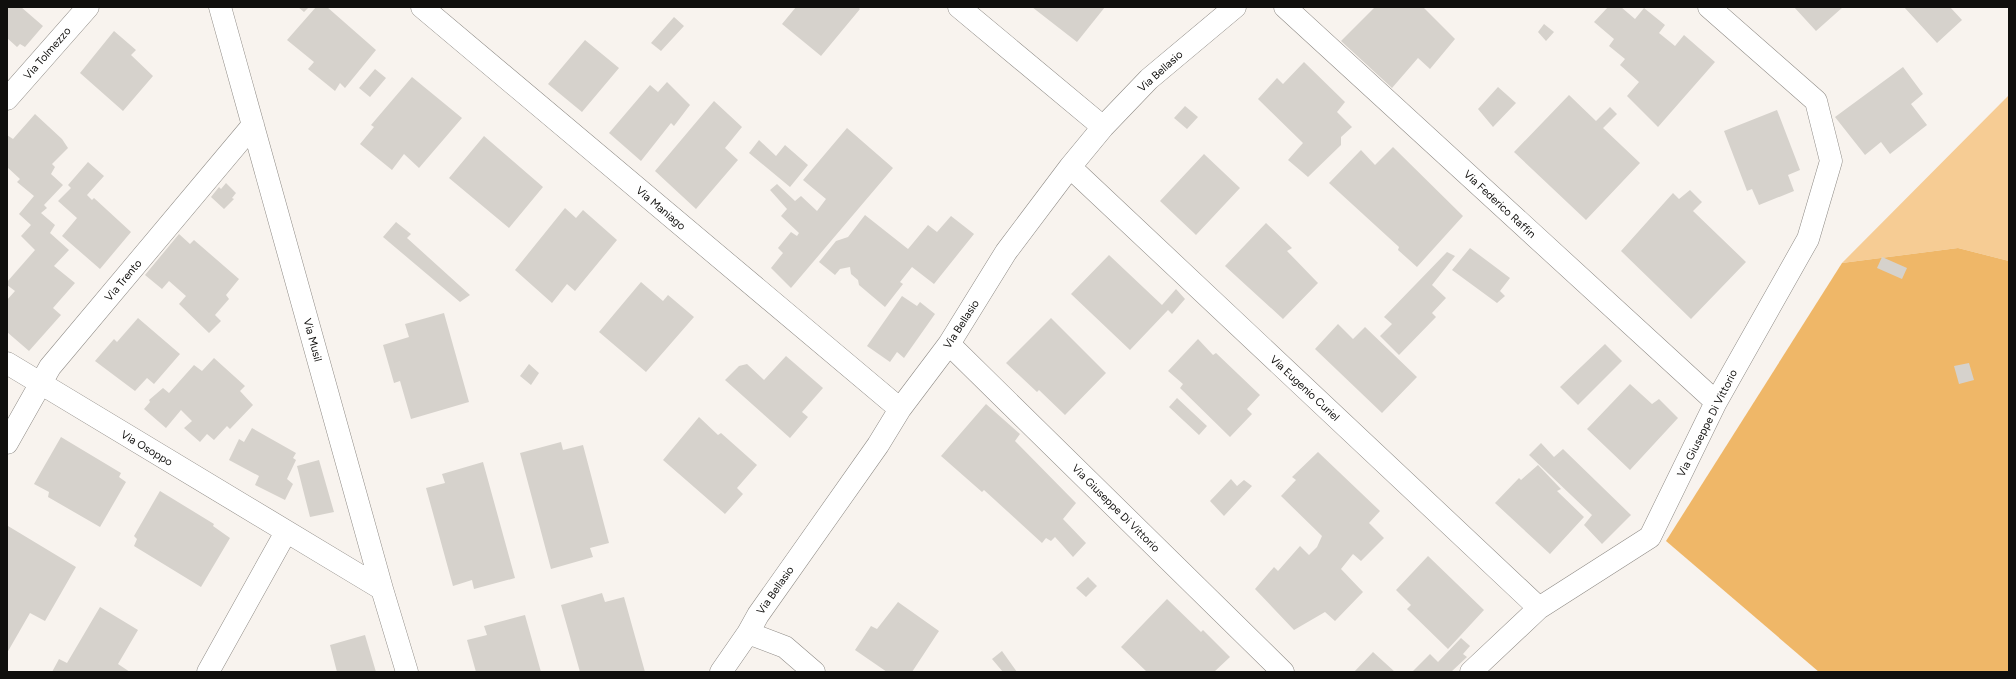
<svg xmlns="http://www.w3.org/2000/svg" width="2016" height="679" font-family="Figtree,sans-serif">
	<style>
		.green { fill: #f6cc94 }
		.forest { fill: #efb768 }
		.building { fill: #d6d2cc }
		.lines { fill: none; stroke-linecap: round; stroke-linejoin: round }
		.minor-casing { stroke: #8e8a85; stroke-width: 23 }
		.minor { stroke: #fff; stroke-width: 22 }
		.labels { text-anchor: middle; stroke-width: 3; stroke-linejoin: round; paint-order: stroke }
		.street-label { font-size: 11px; fill: #100f0d; stroke: #fff }
	</style>
	<rect width="100%" height="100%" fill="#f8f3ee"/>
	<path class="green" d="M2009,95V261L1958,248L1842,263Z"/>
	<path class="forest" d="M1958,248L2009,261V672H1819L1666,541L1842,263Z"/>
	<path class="building" d="M7,7H21L43,26L25,47L20,44L17,47L7,38Z
		M298,7H309L304,12Z
		M316,7H327L376,50L345,88L340,83L335,91L308,69L314,62L287,40Z
		M796,7H858L860,9L821,56L782,24Z
		M1032,7H1105L1077,42Z
		M1375,7H1423L1455,39L1430,69L1418,58L1392,88L1341,41Z
		M1608,7H1621L1635,19L1644,8L1665,25L1659,33L1675,46L1684,35L1715,62L1658,127L1627,96L1639,82L1620,65L1625,59L1609,46L1614,39L1594,22Z
		M1794,7H1843L1816,31Z
		M1904,7H1950L1962,20L1937,43Z
		M674,17L684,26L661,51L651,43Z
		M1544,24L1554,32L1546,41L1538,32Z
		M114,31L136,50L131,55L153,76L123,111L80,73Z
		M585,40L619,68L582,112L548,84Z
		M1304,62L1345,102L1337,112L1352,127L1341,137V145L1308,177L1288,160L1303,143L1258,99L1277,78L1283,84Z
		M1903,67L1923,94L1911,104L1927,125L1890,154L1881,142L1865,155L1835,117Z
		M375,69L386,78L370,97L359,88Z
		M412,77L462,118L419,168L404,154L392,170L360,144L374,127L371,125Z
		M667,82L690,105L674,126L671,123L641,161L609,133L650,85L658,92Z
		M1498,87L1516,103L1493,127L1478,109Z
		M1569,95L1596,121L1610,107L1617,114L1603,128L1640,163L1586,220L1514,152Z
		M714,101L742,127L725,148L738,160L696,209L655,171Z
		M1185,106L1198,117L1187,129L1174,118Z
		M1777,110L1800,170L1788,175L1794,191L1759,205L1752,189L1747,191L1724,131Z
		M35,114L62,139L68,148L52,164L55,167L51,174L63,185L44,205L47,208L41,213L55,225L50,233L69,250L54,266L75,283L53,308L61,315L29,351L7,332V300L15,291L7,285V282L35,250L21,236L31,225L19,214L34,196L17,182L20,179L7,167V135L13,139Z
		M847,128L893,168L791,288L771,268L783,253L778,248L791,232L797,236L799,233L781,216L787,209L770,190L777,184L795,201L801,196L817,211L826,199L803,180Z
		M484,136L543,187L509,228L449,178Z
		M759,140L776,156L785,145L808,165L790,187L749,153Z
		M1393,147L1463,216L1417,267L1398,250L1399,247L1329,183L1361,150L1375,165Z
		M1204,154L1240,188L1196,235L1160,201Z
		M88,162L104,176L87,195L92,200L94,198L131,232L100,269L62,236L77,218L58,201L71,188L68,185Z
		M226,183L236,193L232,198L234,199L224,209L211,197L219,187L221,189Z
		M1690,190L1702,202L1693,211L1746,262L1691,319L1621,251L1673,193L1679,199Z
		M565,208L576,218L583,210L617,240L575,291L567,284L552,303L515,270Z
		M865,215L908,249L928,225L937,232L951,216L974,234L934,284L912,267L900,282L903,284L885,307L859,285L858,280L851,274L850,267L840,269L835,275L819,262L836,241L848,237Z
		M396,222L411,234L407,238L470,295L460,302L383,237Z
		M1266,223L1292,248L1287,251L1318,283L1283,319L1225,266Z
		M179,234L190,244L194,240L239,279L226,295L229,299L215,315L221,321L209,333L179,304L186,296L169,281L162,289L145,275Z
		M1470,248L1510,278L1500,291L1505,296L1497,303L1452,270Z
		M1447,252L1455,256L1432,285L1446,298L1432,313L1436,317L1399,355L1380,336L1392,324L1384,317Z
		M1109,255L1162,305L1176,289L1185,299L1172,314L1168,310L1130,350L1071,294Z
		M1882,257L1907,268L1902,279L1877,268Z
		M641,282L663,301L668,295L694,317L646,372L599,332Z
		M902,296L917,306L920,302L935,314L904,358L897,352L890,362L867,346Z
		M444,313L469,402L411,419L400,381L394,383L383,345L409,337L405,324Z
		M138,318L180,354L154,384L147,378L135,391L95,361L114,339L117,342Z
		M1051,318L1106,373L1065,415L1039,390L1037,392L1006,363Z
		M1338,324L1353,339L1365,327L1417,377L1382,413L1315,349Z
		M1198,339L1213,355L1216,353L1260,395L1247,409L1252,414L1230,437L1180,388L1183,384L1168,371Z
		M1605,344L1622,361L1578,405L1560,387Z
		M786,356L823,388L802,412L808,417L790,438L725,380L739,366L747,364L764,380Z
		M214,358L245,386L240,391L253,405L230,429L227,426L214,440L207,434L200,442L184,428L192,421L181,410L166,428L144,409L150,402L149,400L163,388L169,393L194,365L202,371Z
		M1969,363L1974,380L1959,384L1954,366Z
		M529,364L539,373L531,385L520,376Z
		M1630,384L1652,404L1659,399L1678,418L1630,470L1587,429Z
		M1177,398L1207,426L1199,435L1169,407Z
		M986,404L1020,434L1015,441L1076,503L1063,519L1086,543L1073,557L1055,537L1051,541L1046,538L1042,543L984,490L982,492L941,456Z
		M699,417L718,435L721,433L757,465L737,488L743,494L725,514L663,460Z
		M252,428L296,453L293,458L296,460L287,479L293,484L285,500L255,485L259,476L229,460L239,439L244,442Z
		M61,437L121,473L119,477L126,482L100,527L48,497L49,492L34,484Z
		M561,442L563,450L583,445L609,543L590,548L593,557L551,569L520,453Z
		M1541,443L1554,457L1563,449L1631,515L1602,544L1584,525L1592,515L1529,455Z
		M1318,452L1380,511L1369,523L1384,538L1361,561L1353,554L1341,569L1363,592L1335,621L1325,612L1294,630L1255,589L1274,567L1278,571L1300,546L1309,555L1317,547L1322,536L1281,496L1296,480L1292,477Z
		M319,460L334,512L310,517L297,466Z
		M483,462L515,578L474,589L472,580L453,586L426,488L445,483L442,474Z
		M1538,465L1561,489L1557,491L1584,517L1550,554L1495,503L1519,478L1521,480Z
		M1231,479L1237,486L1244,480L1252,486L1224,516L1210,501Z
		M160,491L214,524L213,526L230,538L201,587L134,546L137,539L134,536Z
		M8,526L76,567L45,621L30,613L7,653Z
		M1428,556L1484,610L1448,649L1408,610L1407,609L1411,605L1396,590Z
		M1088,577L1097,586L1086,597L1076,588Z
		M602,593L605,602L624,597L645,672H580L561,605Z
		M1167,599L1201,632L1203,630L1230,657L1214,672H1147L1121,647Z
		M898,602L939,631L912,672H887L855,650L871,626L877,629Z
		M100,607L138,630L118,664L130,672H52L59,659L67,663Z
		M525,615L541,672H476L467,640L487,635L484,626Z
		M365,635L376,672H337L330,645Z
		M1461,638L1470,646L1463,654L1467,657L1451,672H1412L1430,654L1438,662Z
		M1002,651L1017,672H1003L992,659Z
		M1373,652L1395,672H1354Z"/>
	<g class="lines">
		<g class="minor-casing">
			<path id="minor" d="M220,7L382,589L407,672
				M422,7L900,409
				M959,7L1103,127
				M1285,7L1716,402
				M7,99L88,7
				M1070,167L1539,608
				M949,344L1283,672
				M7,363L382,589
				M7,443L50,367L253,125
				M748,633L785,647L814,672
				M208,672L286,532
				M721,672L748,633L758,615L878,445L900,409L949,344L1006,252L1070,167L1103,127L1149,79L1235,7
				M1471,672L1539,608L1650,537L1716,402L1808,239L1831,161L1816,101L1709,7"/>
		</g>
		<use href="#minor" class="minor"/>
	</g>
	<g class="labels">
		<g class="street-label">
			<text transform="translate(47 53) rotate(-49)" y="4">Via Tolmezzo</text>
			<text transform="translate(1160 71) rotate(-42)" y="4">Via Bellasio</text>
			<text transform="translate(1500 204) rotate(43)" y="4">Via Federico Raffin</text>
			<text transform="translate(661 208) rotate(40)" y="4">Via Maniago</text>
			<text transform="translate(123 280) rotate(-50)" y="4">Via Trento</text>
			<text transform="translate(961 324) rotate(-57)" y="4">Via Bellasio</text>
			<text transform="translate(313 340) rotate(75)" y="4">Via Musil</text>
			<text transform="translate(1305 388) rotate(43)" y="4">Via Eugenio Curiel</text>
			<text transform="translate(1707 423) rotate(-63)" y="4">Via Giuseppe Di Vittorio</text>
			<text transform="translate(147 448) rotate(31)" y="4">Via Osoppo</text>
			<text transform="translate(1116 508) rotate(45)" y="4">Via Giuseppe Di Vittorio</text>
			<text transform="translate(775 590) rotate(-55)" y="4">Via Bellasio</text>
		</g>
	</g>
	<rect width="2016" height="679" fill="none" stroke="#100f0d" stroke-width="16"/>
</svg>
